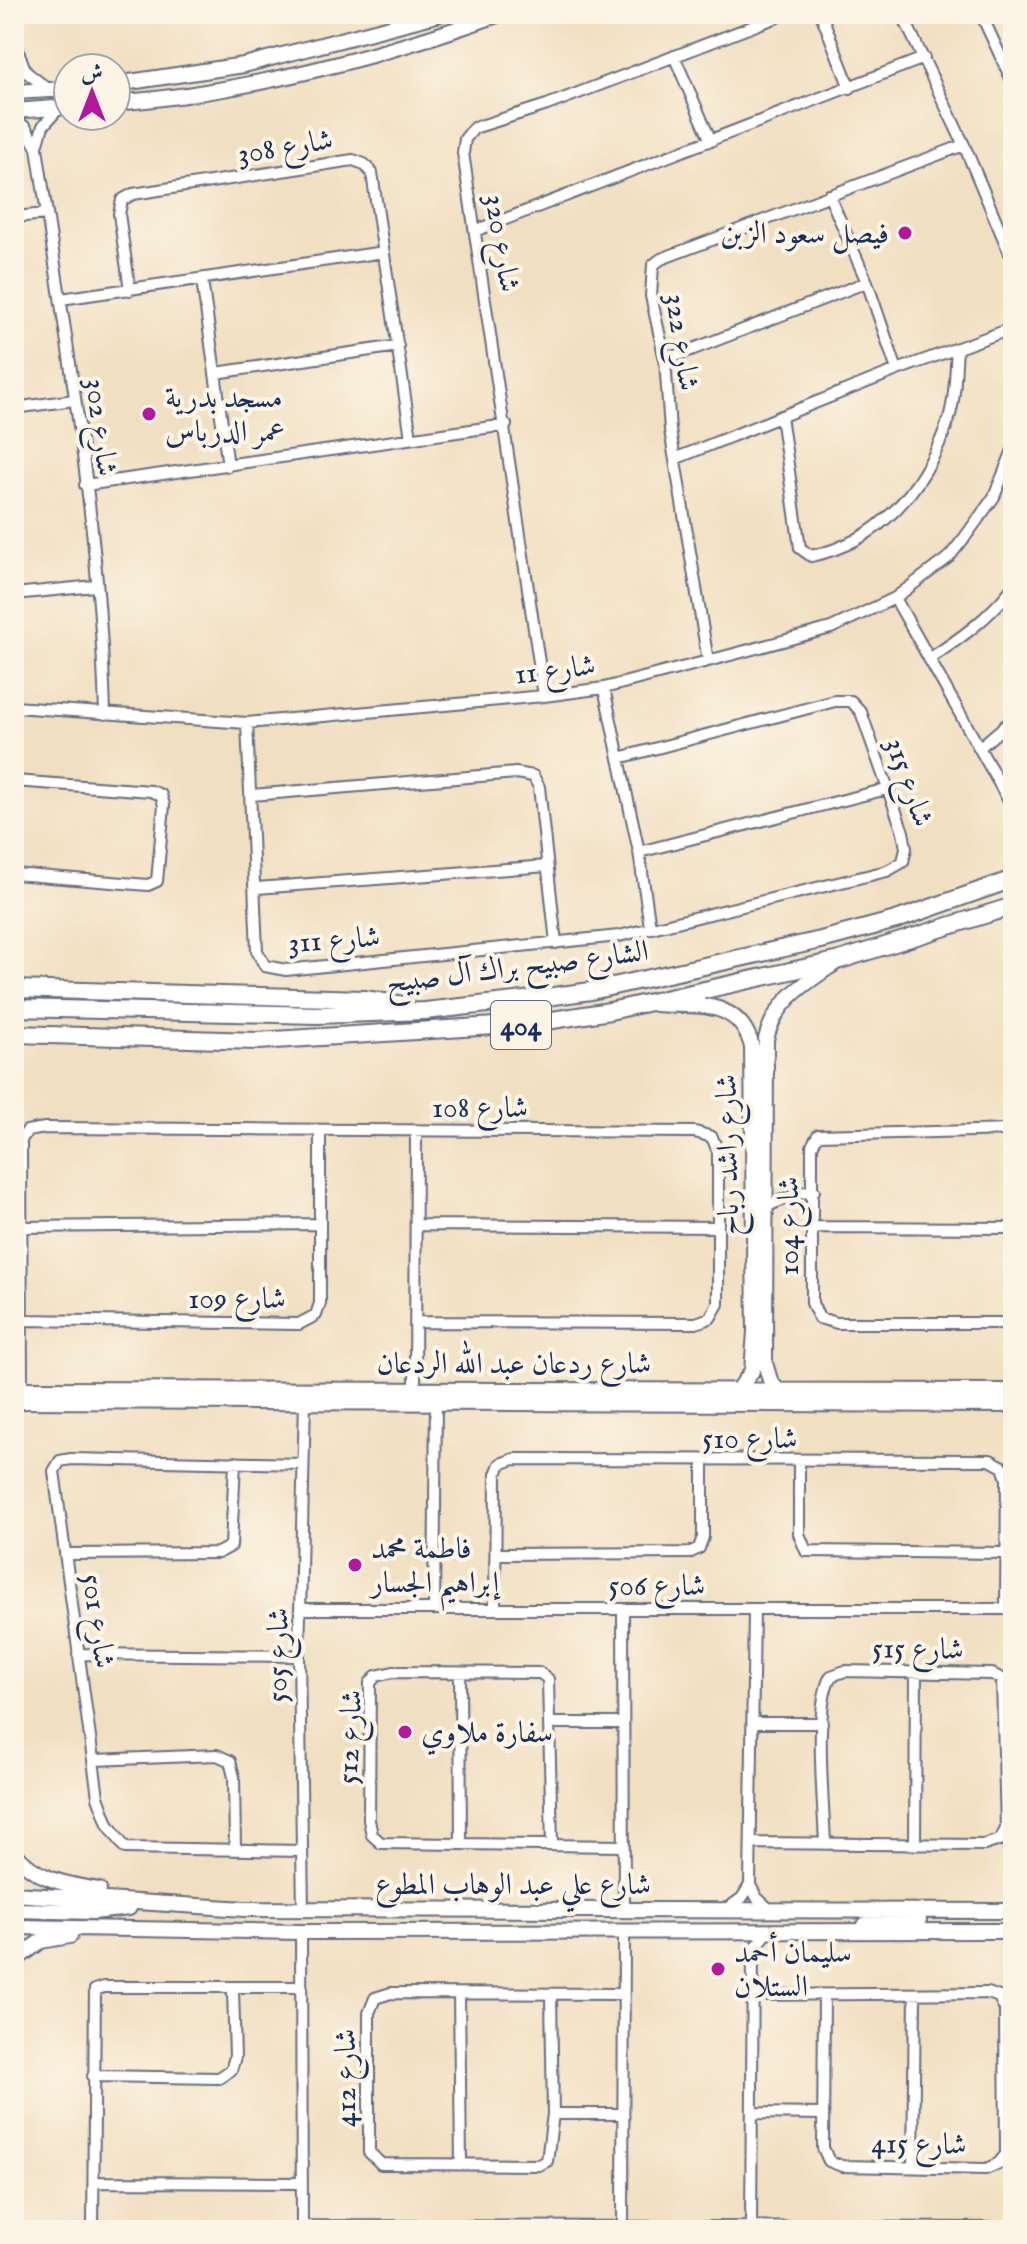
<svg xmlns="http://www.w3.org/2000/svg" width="1027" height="2244" font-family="'IM FELL English',Amiri,serif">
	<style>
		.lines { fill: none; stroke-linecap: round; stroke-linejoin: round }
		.street-casing { stroke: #666d81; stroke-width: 14 }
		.secondary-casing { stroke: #666d81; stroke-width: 18 }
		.primary-casing { stroke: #666d81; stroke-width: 20 }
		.street { stroke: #fff; stroke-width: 10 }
		.secondary { stroke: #fff; stroke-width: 14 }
		.primary { stroke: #fff; stroke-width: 16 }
		.poi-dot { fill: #b5179e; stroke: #fcf5e5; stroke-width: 3 }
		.labels { text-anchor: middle; stroke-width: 8; stroke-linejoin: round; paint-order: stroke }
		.shield { fill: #fcf5e5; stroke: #5e6a86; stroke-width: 2 }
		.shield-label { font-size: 28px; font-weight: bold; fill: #1b2f5e }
		.street-label { font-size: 30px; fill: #1b2f5e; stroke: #fcf5e5 }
		.poi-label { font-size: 30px; fill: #1b2f5e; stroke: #fcf5e5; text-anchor: start }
	</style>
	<rect width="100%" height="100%" fill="#fcf5e5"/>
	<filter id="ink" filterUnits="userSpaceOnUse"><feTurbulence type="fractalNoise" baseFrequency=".0125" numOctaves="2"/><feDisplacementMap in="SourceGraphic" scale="16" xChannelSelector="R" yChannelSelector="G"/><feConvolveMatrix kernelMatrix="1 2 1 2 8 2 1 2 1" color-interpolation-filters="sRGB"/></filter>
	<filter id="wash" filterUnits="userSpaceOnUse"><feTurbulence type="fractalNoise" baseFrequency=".006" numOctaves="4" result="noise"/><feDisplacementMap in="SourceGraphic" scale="32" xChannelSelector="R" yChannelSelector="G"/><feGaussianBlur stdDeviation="1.8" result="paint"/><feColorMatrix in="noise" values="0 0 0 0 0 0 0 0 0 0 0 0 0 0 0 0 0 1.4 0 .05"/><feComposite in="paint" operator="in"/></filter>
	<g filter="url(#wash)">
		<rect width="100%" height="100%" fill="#f1dfc1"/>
	</g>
	<g filter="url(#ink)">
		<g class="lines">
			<g class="street-casing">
				<path id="street" d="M821,14L850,88
					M902,14L964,145L1013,261
					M981,14L1013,83
					M14,41L26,72L48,89
					M674,56L711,141
					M14,118L26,128L37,148C65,335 100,524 105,714
					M37,146L43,126L58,109
					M829,195L867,282L897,370
					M14,217L47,214
					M477,230L924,58
					M202,280L228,466
					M130,290L119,214L122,200L133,194L353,160L364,164L372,173L411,438
					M61,299L384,252
					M665,360L867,282
					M216,373L398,346
					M14,408L74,400
					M781,416L800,548L811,556C879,542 922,491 946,427C956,402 955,373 957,348
					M677,458L897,370L1013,328
					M85,485L506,425
					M14,594L95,586
					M895,598L1013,808
					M929,659C961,638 989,618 1013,587
					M708,661L670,430L665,360L651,296L653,265L661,259L964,145
					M604,688L639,852L650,927
					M544,696L463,153L465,139L474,128L547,105L785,14
					M14,707L247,723L544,696L604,688L708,661L831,628L895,598L949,557L965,537L994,497L1013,450
					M247,723L257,951L265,966L286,970L619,936L887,871L903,862L906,848L903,832L861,712L851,701H835L619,758
					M979,748L1013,719
					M14,781L151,791L161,795L164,805L157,881L148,885L14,874
					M252,795L516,773L533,776L539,787L556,943
					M639,852L887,789
					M257,888L547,866
					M1013,1130L818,1135L812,1146V1303L819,1318L837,1323H1013
					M765,1207L799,1193L814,1191
					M417,1225L718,1227
					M20,1227L319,1224
					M814,1227L1013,1228
					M21,1320L299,1324L316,1315L320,1303V1132
					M22,1388L21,1140L27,1131L45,1128L695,1132L712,1137L718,1152V1304L710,1318L696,1323L416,1322
					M415,1388L416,1131
					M799,1462V1534L806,1551L1005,1553
					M66,1554L218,1553L231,1546L235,1462
					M497,1554L689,1553L699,1548L703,1537V1462
					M302,1609H1013
					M434,1609L436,1400
					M495,1609L496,1474L500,1464L514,1459L990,1460L1003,1467L1007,1479L1006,1609
					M623,1609L624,1910
					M754,1609L750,1885L757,1898L770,1910
					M78,1654L299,1656
					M460,1674L461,1843
					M552,1723H622
					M753,1723H822
					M94,1760L217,1755L230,1761L234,1777L235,1849
					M751,1843L984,1845L1000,1840L1006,1829L1002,1679L992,1674L845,1671L831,1676C813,1705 824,1806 825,1844
					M552,1845L548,1679L540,1673L393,1672L376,1676L370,1683L369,1820L372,1835L381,1843L623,1846
					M915,1845L916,1672
					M302,1851L125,1848L108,1824L98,1797L54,1471L60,1461L71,1459L303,1464
					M727,1909L742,1898L750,1885
					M303,1910L299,1656L305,1400
					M301,1932L302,2229
					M459,1994L461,2164
					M551,1995L553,2114L547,2161L539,2165L381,2164L369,2152V2013L375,1998L391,1993L623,1994
					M753,1995L988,1993L999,1997L1005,2009L1006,2154L999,2163L986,2169L842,2166L829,2161L823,2148L824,1995
					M93,2076L219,2078L231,2070L235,2057L233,1989
					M753,2113L822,2114
					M553,2114H622
					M913,2166L915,1996
					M94,2182L302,2183
					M302,2226L1013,2228
					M751,2227L753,1950L769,1931
					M623,2229L624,1931
					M93,2230L95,1990L104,1987H300"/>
			</g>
			<g class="secondary-casing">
				<path id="secondary" d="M116,84L244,65L440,14
					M14,92L68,89
					M116,103C247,92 377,58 500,14
					M14,111L68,107
					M655,1004C695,1007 739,997 752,1047L755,1332L752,1371L739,1389
					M14,1389L1013,1391
					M777,1390L770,1380L765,1363L766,1039C776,999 806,983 838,961
					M14,1401L1013,1405
					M14,1852C34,1879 67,1885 99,1890
					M14,1894L245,1909L1013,1911
					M14,1910L93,1912L129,1908
					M865,1925L919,1920
					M14,1927L301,1932L1013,1931
					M14,1961L41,1941L70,1936"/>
			</g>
			<g class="primary-casing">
				<path id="primary" d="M14,989L364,999L404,1005
					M14,1008L317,1015L425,1011L524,1000L591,991L821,940L896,920L1013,879
					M14,1034L258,1041L527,1024L610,1011L840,960L1013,906"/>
			</g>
			<use href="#street" class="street"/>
			<use href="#secondary" class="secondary"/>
			<use href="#primary" class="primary"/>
		</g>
	</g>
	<g class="poi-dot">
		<circle cx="905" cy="233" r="8"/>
		<circle cx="149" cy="414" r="8"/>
		<circle cx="355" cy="1565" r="8"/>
		<circle cx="405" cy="1732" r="8"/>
		<circle cx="718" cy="1969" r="8"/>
	</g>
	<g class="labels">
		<rect class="shield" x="491" y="1001" width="60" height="48" rx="6"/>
		<g class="shield-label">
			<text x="521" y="1035">404</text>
		</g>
		<g class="street-label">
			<text transform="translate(285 146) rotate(-9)" y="10">شارع 308</text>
			<text transform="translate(503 243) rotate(81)" y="10">شارع 320</text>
			<text transform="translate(683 342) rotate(82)" y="10">شارع 322</text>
			<text transform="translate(102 427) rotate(83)" y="10">شارع 302</text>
			<text transform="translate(555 669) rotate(-7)" y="10">شارع 11</text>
			<text transform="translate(910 782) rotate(71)" y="10">شارع 315</text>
			<text transform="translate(334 939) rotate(-4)" y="10">شارع 311</text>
			<text transform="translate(517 966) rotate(-7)" y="10">الشارع صبيح براك آل صبيح</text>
			<text x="480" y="1117">شارع 108</text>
			<text transform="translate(727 1155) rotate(-91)" y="10">شارع راشد رباح</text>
			<text transform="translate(788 1226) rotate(-90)" y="10">شارع 104</text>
			<text x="237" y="1308">شارع 109</text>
			<text x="514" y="1373">شارع ردعان عبد الله الردعان</text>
			<text x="750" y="1448">شارع 510</text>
			<text x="657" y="1595">شارع 506</text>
			<text transform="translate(99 1621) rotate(82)" y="10">شارع 501</text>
			<text transform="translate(918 1648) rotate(1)" y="10">شارع 515</text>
			<text transform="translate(277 1655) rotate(-89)" y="10">شارع 505</text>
			<text transform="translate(349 1737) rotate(-87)" y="10">شارع 512</text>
			<text x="513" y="1894">شارع علي عبد الوهاب المطوع</text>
			<text transform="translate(345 2078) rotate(-90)" y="10">شارع 412</text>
			<text transform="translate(919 2143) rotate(1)" y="10">شارع 415</text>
		</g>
		<g class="poi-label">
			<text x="889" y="243" text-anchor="end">فيصل سعود الزبن</text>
			<text x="165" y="407">مسجد بدرية<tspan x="165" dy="34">عمر الدرباس</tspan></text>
			<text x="371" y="1558">فاطمة محمد<tspan x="371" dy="34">إبراهيم الجسار</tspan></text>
			<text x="421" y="1742">سفارة ملاوي</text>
			<text x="734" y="1962">سليمان أحمد<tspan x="734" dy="34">الستلان</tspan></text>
		</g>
	</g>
	<rect width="1027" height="2244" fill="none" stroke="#fcf5e5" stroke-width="48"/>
	<g transform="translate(92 92)"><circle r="38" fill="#fcf5e5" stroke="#a2a6af" stroke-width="2"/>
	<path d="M0-6L14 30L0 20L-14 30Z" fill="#b5179e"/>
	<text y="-12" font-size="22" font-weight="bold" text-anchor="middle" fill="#1b2f5e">ش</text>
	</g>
</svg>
